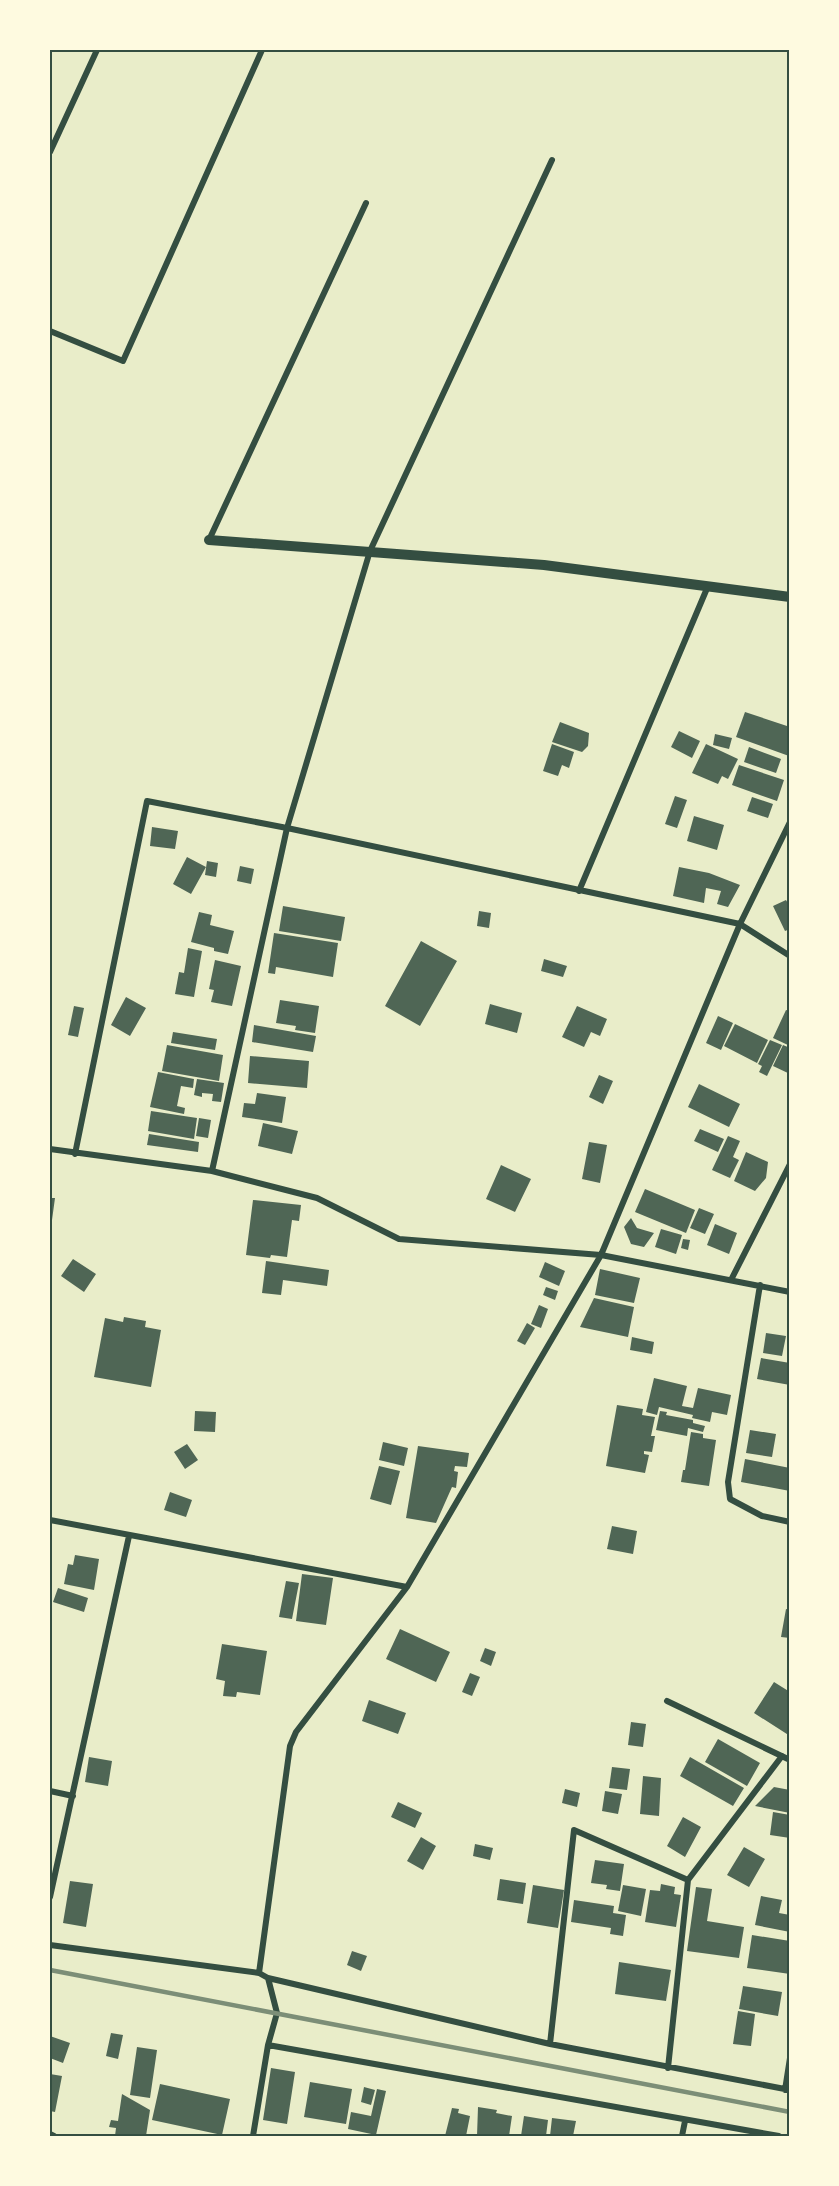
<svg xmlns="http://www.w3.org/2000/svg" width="839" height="2186" font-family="'Golos Text',sans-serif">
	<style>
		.building { fill: #4f6655 }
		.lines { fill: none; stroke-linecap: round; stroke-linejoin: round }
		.minor { stroke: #344e41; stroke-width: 6 }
		.tertiary { stroke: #344e41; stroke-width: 10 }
		.rail { stroke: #7c8e77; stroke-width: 4.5 }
		.neatline { fill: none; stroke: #344e41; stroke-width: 2 }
	</style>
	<rect width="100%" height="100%" fill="#e9edc9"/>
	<path class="building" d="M745,712L790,727L789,756L736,737Z
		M560,722L589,733L588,746L582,752L552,742Z
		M679,731L700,741L692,758L671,747Z
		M715,734L732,738L729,749L713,745Z
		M552,744L574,752L569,768L562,765L558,776L543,771Z
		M706,744L738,759L728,779L722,776L718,784L692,773Z
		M749,747L781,759L776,773L744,762Z
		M739,765L784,780L777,801L732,785Z
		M675,796L687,800L677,828L665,824Z
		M752,797L773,804L768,818L747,811Z
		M694,816L724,825L717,850L687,841Z
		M152,827L178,831L175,849L150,846Z
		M187,857L206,867L191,894L173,884Z
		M207,861L218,863L216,877L205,875Z
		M240,866L254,869L251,884L237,881Z
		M679,867L709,873L740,885L728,907L717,904L721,891L706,888L704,903L673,896Z
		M786,900L790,907V929L785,931L773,906Z
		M283,906L345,917L341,941L279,931Z
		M479,911L491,913L489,928L477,926Z
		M199,912L212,915L210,925L234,931L228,954L214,951V948L191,942Z
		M274,933L338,943L333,977L276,967L275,974L268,973Z
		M421,941L457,961L420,1026L385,1006Z
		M188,948L202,951L194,997L175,994L179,972L184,973Z
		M544,959L567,966L563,977L541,971Z
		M215,960L241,966L232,1006L211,1002L214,990L209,989Z
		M126,997L146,1008L130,1036L111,1025Z
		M280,1000L319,1006L315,1033L295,1030L296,1026L276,1023Z
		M490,1004L522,1013L517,1033L485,1024Z
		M74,1006L84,1008L78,1037L68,1035Z
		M577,1006L607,1019L600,1036L591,1032L584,1047L562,1037Z
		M786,1010L790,1011V1046L773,1038Z
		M718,1016L733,1023L721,1050L706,1043Z
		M735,1024L768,1040L757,1063L724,1046Z
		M254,1025L316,1036L313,1052L252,1042Z
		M173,1032L217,1039L215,1050L171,1043Z
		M770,1040L782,1045L767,1076L759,1072L762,1066L758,1064Z
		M167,1045L223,1055L219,1081L162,1071Z
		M783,1045L790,1048V1074L773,1066Z
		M250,1056L309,1061L307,1088L248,1083Z
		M158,1072L194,1079L193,1088L181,1086L177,1106L185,1108L184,1114L150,1107Z
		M599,1075L613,1081L603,1104L589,1097Z
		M197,1079L224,1083L221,1102L212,1101L213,1094L202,1093V1097L194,1095Z
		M699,1084L740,1104L729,1127L688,1107Z
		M257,1093L286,1097L282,1123L242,1117L244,1103L255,1104Z
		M151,1111L197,1118L194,1139L148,1131Z
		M199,1118L211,1120L208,1138L196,1136Z
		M263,1123L298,1131L292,1154L258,1146Z
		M700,1129L724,1139L718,1152L694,1141Z
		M149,1134L199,1142L198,1152L147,1145Z
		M728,1136L740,1141L733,1157L739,1160L730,1178L712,1170Z
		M589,1142L607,1145L600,1183L582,1179Z
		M746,1152L768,1162L766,1178L755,1191L734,1181Z
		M501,1165L531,1179L515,1212L486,1199Z
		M645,1189L695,1210L686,1233L635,1212Z
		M50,1198H55L52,1220L50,1219Z
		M253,1200L301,1205L299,1221L292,1220L287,1257L271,1255L270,1258L246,1255Z
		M699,1208L714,1214L705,1234L690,1228Z
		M631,1218L637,1228L654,1233L644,1247L631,1244L624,1227Z
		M715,1224L737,1233L729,1254L707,1245Z
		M661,1229L682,1235L676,1254L655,1247Z
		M683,1239L690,1240L688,1250L681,1248Z
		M73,1259L96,1274L84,1292L61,1276Z
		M266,1261L329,1270L327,1286L283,1280L281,1295L262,1293Z
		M545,1262L565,1271L559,1286L539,1277Z
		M600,1269L640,1278L634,1303L595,1295Z
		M546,1287L558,1291L555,1300L543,1295Z
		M594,1298L634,1307L628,1337L580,1327Z
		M539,1305L548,1309L541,1328L531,1324Z
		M124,1317L146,1321L145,1327L161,1330L151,1387L94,1377L105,1318L123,1322Z
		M527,1323L535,1328L525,1345L517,1341Z
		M766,1333L786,1336L782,1356L763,1353Z
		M632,1337L654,1342L652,1354L630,1350Z
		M761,1358L790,1363V1385L757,1379Z
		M654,1378L687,1386L682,1406L693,1408L698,1388L731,1395L727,1415L712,1412L710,1422L692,1418L693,1415L659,1407L657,1415L646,1412Z
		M617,1405L643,1409L642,1415L655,1417L651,1436H655L652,1452L644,1451V1454L649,1455L645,1473L606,1466Z
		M195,1411L216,1412L215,1432L194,1431Z
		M660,1411L667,1412L666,1415L693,1420V1423L705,1426L703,1432L688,1428L687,1436L656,1430Z
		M750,1430L776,1434L772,1457L746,1453Z
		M691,1432L703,1434V1438L716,1440L709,1486L681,1482L683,1470H685Z
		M383,1442L408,1448L404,1466L379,1460Z
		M187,1444L198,1460L185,1469L174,1452Z
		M418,1446L469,1453L467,1467L455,1466L454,1471L458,1472L456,1488L452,1487L436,1523L406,1518Z
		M745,1459L790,1468V1491L741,1482Z
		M379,1466L400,1471L391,1505L370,1499Z
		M170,1492L192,1500L186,1517L164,1510Z
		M612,1526L637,1531L633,1554L607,1549Z
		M75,1555L99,1559L94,1590L64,1584L68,1564L73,1565Z
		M302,1574L333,1578L326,1625L296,1621Z
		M286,1581L299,1583L292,1619L279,1617Z
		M58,1588L88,1598L84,1612L53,1602Z
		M786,1609L790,1610V1638L781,1637Z
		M400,1629L450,1652L436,1682L386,1659Z
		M222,1644L267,1651L260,1695L237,1692L236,1697L223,1696L225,1681L216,1679Z
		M485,1648L496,1652L491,1666L480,1661Z
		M470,1673L480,1677L472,1696L462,1692Z
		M774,1682L790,1692V1736L754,1713Z
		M369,1700L406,1713L398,1734L362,1721Z
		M631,1722L646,1724L643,1747L628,1745Z
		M718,1739L760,1763L747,1786L705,1762Z
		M89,1757L112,1761L108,1786L85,1782Z
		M690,1757L744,1788L733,1806L680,1776Z
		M612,1767L630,1769L627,1790L609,1788Z
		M643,1776L661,1778L659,1816L640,1814Z
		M774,1787L790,1790V1813L755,1806Z
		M565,1789L580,1793L577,1807L562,1803Z
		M605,1791L622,1794L618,1814L602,1811Z
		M398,1802L422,1813L415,1828L391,1817Z
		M773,1812L790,1815V1838L770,1835Z
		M683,1817L701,1827L685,1857L667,1846Z
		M421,1837L436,1846L423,1870L407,1861Z
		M475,1844L493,1848L490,1860L473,1856Z
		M744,1847L765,1859L749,1887L727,1875Z
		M595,1860L624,1864L620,1891L606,1889L607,1885L591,1883Z
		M500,1879L526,1883L523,1904L497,1900Z
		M70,1881L93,1884L86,1927L63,1923Z
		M661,1884L675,1887L674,1894L681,1895L676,1927L645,1922L650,1890L660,1891Z
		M533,1885L564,1890L558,1928L527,1923Z
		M623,1885L646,1889L641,1916L618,1911Z
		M696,1887L712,1889L707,1921L744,1927L739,1958L687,1951Z
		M761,1896L782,1900L779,1913L790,1915V1932L755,1925Z
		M574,1900L614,1906L613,1913L626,1915L623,1936L610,1934L611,1928L571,1922Z
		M752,1935L790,1941V1974L747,1968Z
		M352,1951L367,1956L361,1971L347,1965Z
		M619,1962L671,1970L666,2001L615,1994Z
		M743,1986L782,1992L778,2016L739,2009Z
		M738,2011L755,2014L751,2046L733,2044Z
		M111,2033L123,2035L118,2059L106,2056Z
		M50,2036L70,2043L63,2063L50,2058Z
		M137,2047L157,2050L150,2098L130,2095Z
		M271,2068L295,2072L287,2124L263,2120Z
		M50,2074L62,2076L55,2112L50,2111Z
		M310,2082L352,2089L346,2124L304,2117Z
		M160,2084L230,2099L222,2135L152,2120Z
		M364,2087L375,2090L371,2105L361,2102Z
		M377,2089L386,2091L376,2135L348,2129L351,2112L371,2116Z
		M122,2094L150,2110L146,2136H115L116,2128L109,2127L111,2120L118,2121Z
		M478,2107L497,2110L496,2113L512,2116L509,2136H477Z
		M452,2108L459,2109L458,2113L470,2116L466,2136H445Z
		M524,2116L548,2120L546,2136H521Z
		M552,2118L576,2121L573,2136H550Z"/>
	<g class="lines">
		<path class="minor" d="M50,152L97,50
			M50,331L123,361L262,50
			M209,540L366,203
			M579,891L708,586
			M50,1149L212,1171L317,1198L399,1239L601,1255L790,1292
			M75,1154L147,801L287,828L740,924L790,956
			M212,1171L287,828L370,551L552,160
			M731,1280L790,1164
			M760,1285L728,1482L730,1499L762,1516L790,1522
			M50,1520L407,1587
			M667,1701L790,1760
			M50,1791L73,1796
			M50,1897L129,1536
			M50,1945L259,1973L268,1978L550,2044L790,2090
			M259,1973L290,1746L296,1732L407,1587L601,1255L740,924L790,822
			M550,2044L574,1830L688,1880
			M268,2045L779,2136
			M668,2068L688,1880L782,1756
			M785,2090L790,2058
			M50,2134L54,2136
			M253,2136L268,2045L277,2013L268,1978
			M682,2136L685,2121"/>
		<path class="tertiary" d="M209,540L544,565L790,597"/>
		<path class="rail" d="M50,1970L790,2112"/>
	</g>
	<rect width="839" height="2186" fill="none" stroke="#fefae0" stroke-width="102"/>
	<rect x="51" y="51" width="737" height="2084" class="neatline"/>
</svg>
